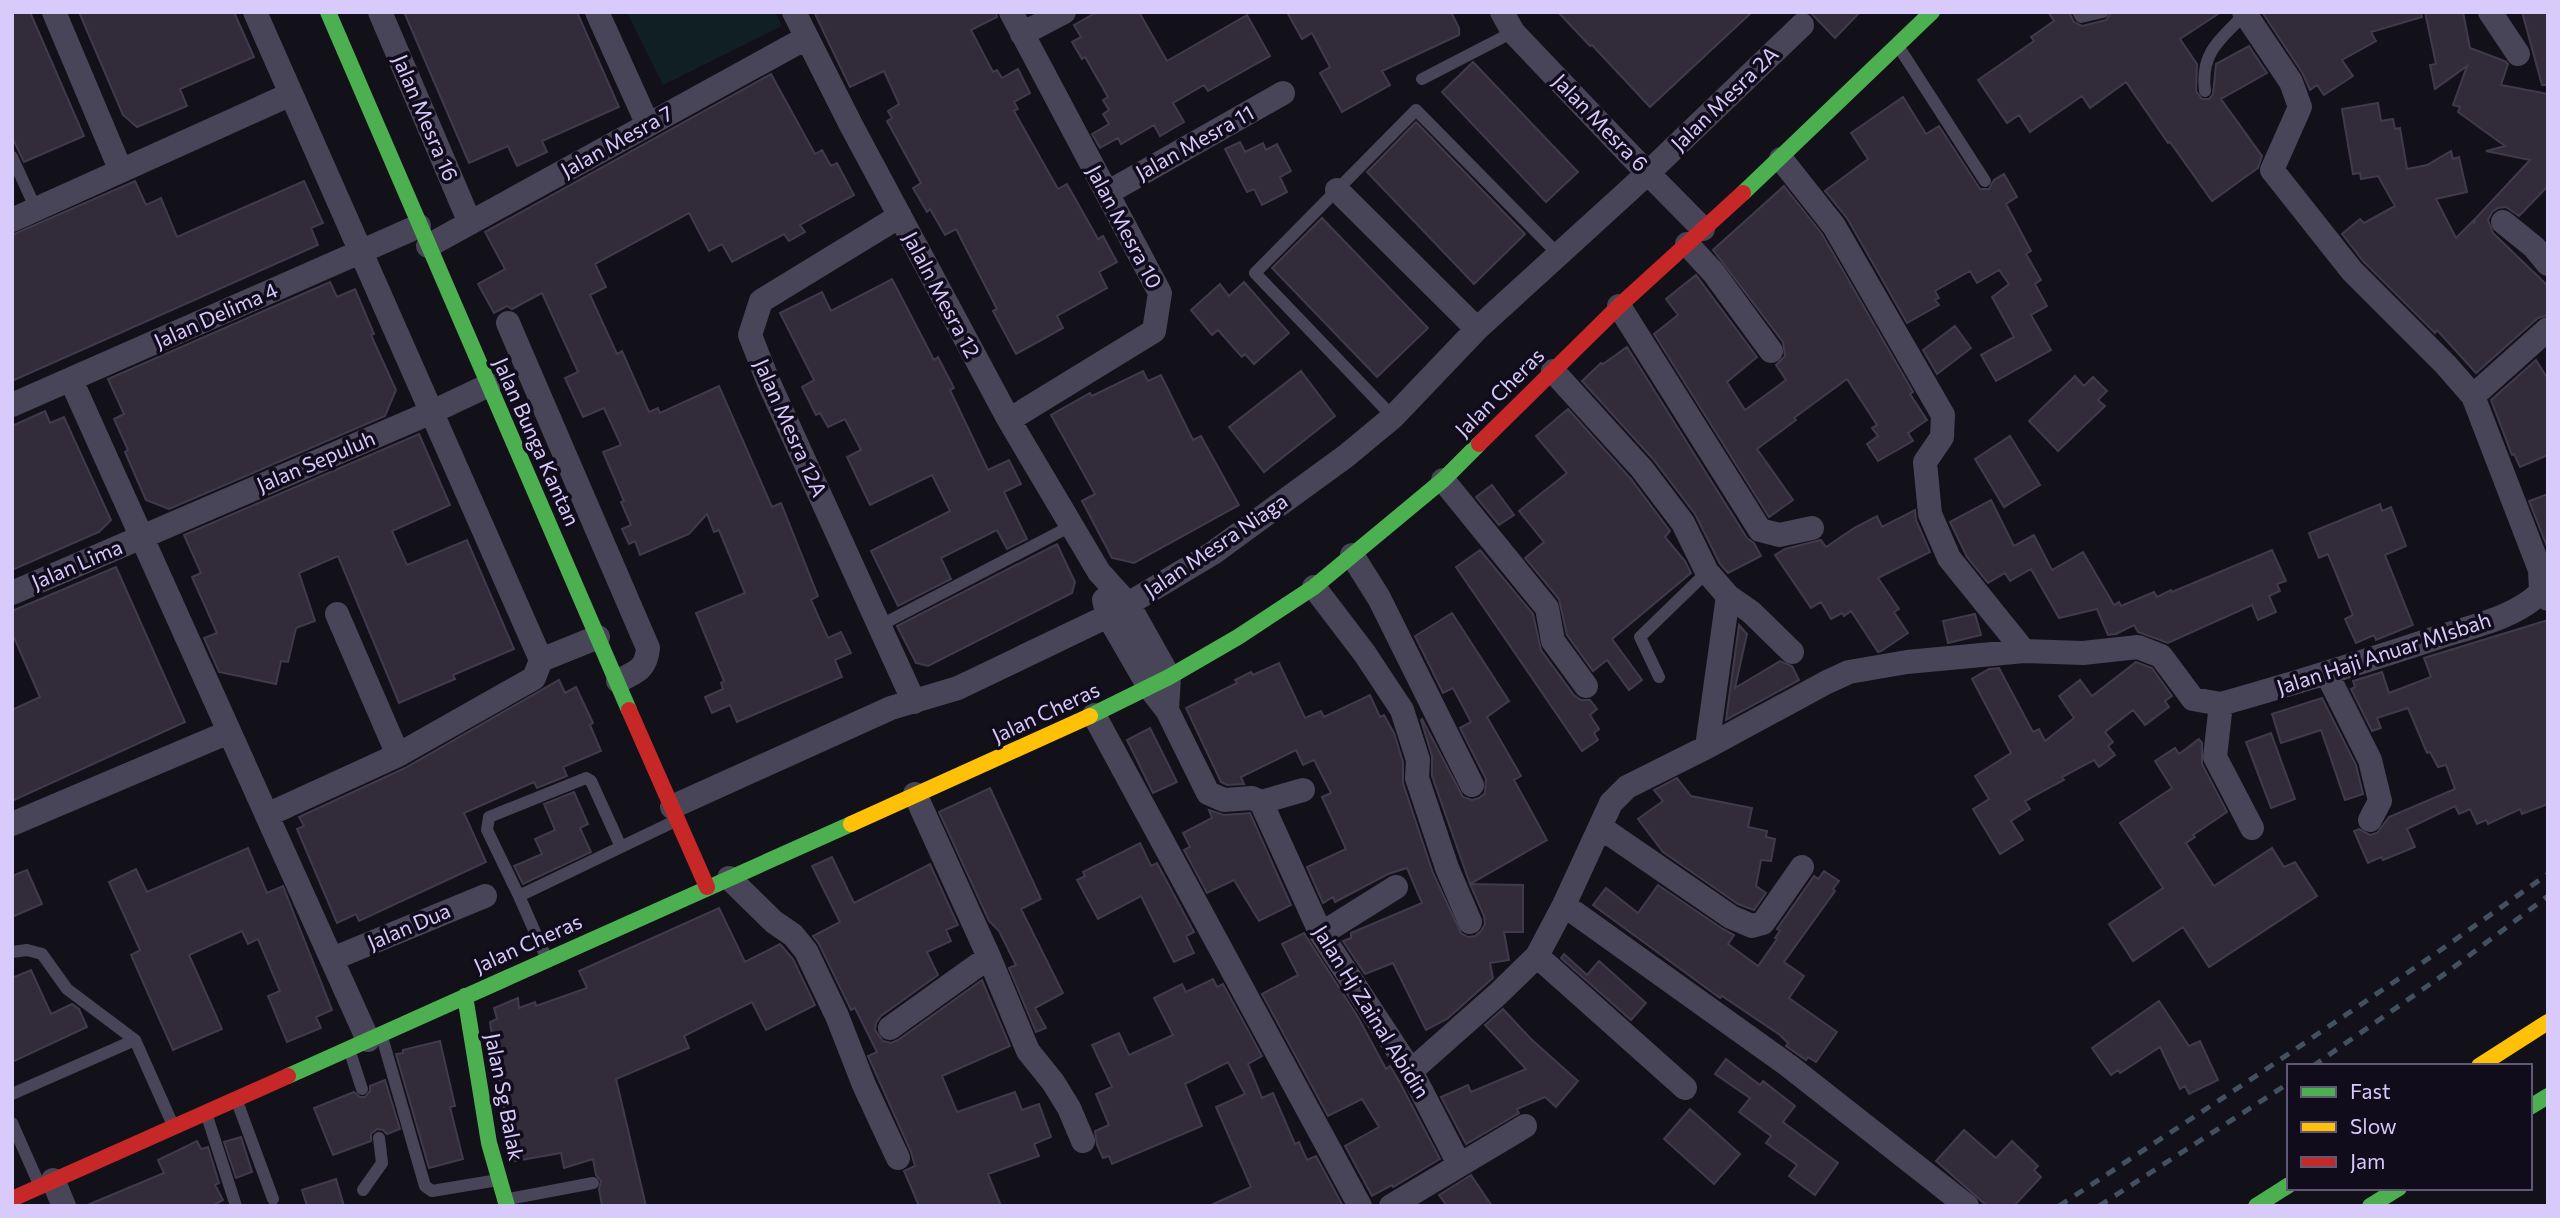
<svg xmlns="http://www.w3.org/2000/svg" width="2560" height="1218" font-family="Commissioner,sans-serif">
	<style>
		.green { fill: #101f22 }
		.building { fill: #322c3a; stroke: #403a4c; stroke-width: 2 }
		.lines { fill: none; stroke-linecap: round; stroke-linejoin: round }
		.lane { stroke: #484558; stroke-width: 12 }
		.street { stroke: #484558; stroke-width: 24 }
		.fast { stroke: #4caf50; stroke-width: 16 }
		.slow { stroke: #ffc107; stroke-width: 16 }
		.jam { stroke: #c62828; stroke-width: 16 }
		.rail { stroke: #435060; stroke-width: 5; stroke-dasharray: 10 9; stroke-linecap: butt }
		.labels { text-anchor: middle; stroke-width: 7; stroke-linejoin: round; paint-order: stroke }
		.street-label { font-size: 21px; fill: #d8cafb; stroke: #110c1b }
	</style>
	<rect width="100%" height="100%" fill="#121018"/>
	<path class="green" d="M627,12H775L782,26L663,85Z"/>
	<path class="building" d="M12,12H30L84,136L24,162L12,137Z
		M79,12H234L254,57L180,89L187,106L137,127L123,115Z
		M404,12H577L619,107L542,141L547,152L517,166L508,146L469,163Z
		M814,12H996L997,17L971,30L993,72L997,70L1002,78L1018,69L1030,93L1014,102L1018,109L1014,111L1058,189L1067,184L1098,239L1103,236L1117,262L1099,272L1107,288L1057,316L1063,328L1016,354L993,311L997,309L956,229L945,235L930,209L927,212L913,188L921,183L887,121L892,118L888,111L899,104L884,71L850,87Z
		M1097,12H1139L1167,61L1247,15L1270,56L1208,91L1204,85L1173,103L1184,122L1160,136L1154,125L1121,144L1118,138L1100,148L1092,134L1109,124L1103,114L1109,110L1103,100L1108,97L1085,57L1082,59L1072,42L1081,37L1074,25Z
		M1287,12H1451L1459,28V35L1382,71L1390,85L1342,112L1320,73L1330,67L1312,33L1302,39Z
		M1558,12H1752L1650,107L1592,45L1590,46Z
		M1810,12H1860L1835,38Z
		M2048,12H2069L2074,22L2082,26L2106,20L2112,12H2221L2180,39L2197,64L2196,91L2202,99H2209L2213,94L2216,64L2249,46L2267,73L2221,99L2262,156L2258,168L2212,201L2170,142L2168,143L2126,82L2090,108L2082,96L2030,132L2019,115L2007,123L1978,80L2034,41L2031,37L2054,21Z
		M2262,12H2421L2422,17L2371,32L2376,41L2342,60L2353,76L2324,95L2317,85L2310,90L2303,74Z
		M2425,12H2463L2470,48L2505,61L2508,64L2501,85L2548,94V186L2519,216L2506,207L2498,208L2492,212L2488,220L2493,233L2548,286V315L2538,318L2476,373L2437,330L2435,333L2363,261L2342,234L2360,219L2364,223L2395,206L2378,176L2361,179L2360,173L2353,174L2342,109L2378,103L2381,121L2393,119L2395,129L2400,128L2407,169L2427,165L2451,151L2453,159L2459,157L2467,192L2436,199L2456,238L2474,220V224L2475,219L2530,160L2486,151L2505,146L2458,112L2460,107L2453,105L2467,66L2435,89L2430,65L2436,64Z
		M2522,12H2548V85H2542Z
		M1473,62L1578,172L1546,202L1442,92Z
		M771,74L815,154L822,150L831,166L837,163L854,195L800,225L805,232L789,241L784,234L732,262L722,244L709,251L689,213L595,264L606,287L590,295L617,354L622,351L649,412L658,408L660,413L719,386L772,507L781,503L818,596L811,600L828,638L841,632L851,653L835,660L842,677L737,722L730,705L712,713L705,697L723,689L721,683L724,681L696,613L745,593L719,530L714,532L707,514L689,534L640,555L635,541L629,544L622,529L631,525L621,502L624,501L603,452L621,445L604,408L583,417L565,378L578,372L542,293L512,309L507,306L494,313L478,284L505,269L485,232Z
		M1903,97L1926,134L1939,126L1980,189H1989L1994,180L2004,174L2017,197L2006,204L2031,251L2026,254L2041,280L2035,284L2047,306L2031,315L2051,350L1996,381L1981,355L2014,337L1992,297L2009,284L1999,270L1977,283L1970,271L1935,291L1939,298L1935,300L1939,305L1907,323L1847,218L1825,191L1868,159L1851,133Z
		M1416,122L1525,234L1474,284L1367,172Z
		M1240,142L1245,152L1263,143L1266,150L1277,144L1291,171L1280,177L1287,192L1262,205L1254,189L1247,192L1225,149Z
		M135,181L146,205L161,198L177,237L304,181L323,223L311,228L318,245L12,381V235Z
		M1784,186L1822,234L1913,392L1910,394L1927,420L1908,433L1913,441L1878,461L1867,444L1878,436L1872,428L1877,425L1847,379L1794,418L1796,420L1757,449L1793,500L1769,517L1654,334L1678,315L1666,299L1696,275L1757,357L1727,382L1745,410L1786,380L1776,365L1785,356L1783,342L1713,250Z
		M1322,218L1428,328L1377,377L1272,268Z
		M892,279L934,360L938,357L954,388L950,390L988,470L1009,460L1021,484L1004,492L1027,539L1007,549L997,530L941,558L951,579L898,606L871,551L950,511L932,475L870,505L847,457L861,450L845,419L828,427L820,413L816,415L802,387L814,380L780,313L822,292L831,311Z
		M330,282L337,297L355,289L374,334L371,335L396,390L385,416L169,509L146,500L125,452L128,450L114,419L124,414L108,379Z
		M1244,282L1289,333L1254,364L1245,354L1242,357L1218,330L1212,335L1191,310L1220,284L1229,296Z
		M1955,326L1971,348L1937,374L1923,350Z
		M1627,347L1747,538L1754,543L1761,556L1728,573L1720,564L1695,514L1653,459L1582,381L1601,363L1603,364Z
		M2536,360L2548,379V455L2520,467L2514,454L2512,455L2491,400Z
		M1143,371L1148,381L1161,375L1193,440L1201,436L1239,505L1134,563L1112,558L1082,501L1095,494L1051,415L1090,393L1092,396Z
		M1301,371L1335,416L1264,472L1229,427Z
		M2075,376L2084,386L2093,377L2107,391L2098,400L2105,406L2058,451L2029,421Z
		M1568,409L1631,479L1670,531L1665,537L1685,561L1691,573L1612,639L1642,680L1629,690L1607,660L1593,671L1567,635L1559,599L1525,558L1544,542L1519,511L1567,473L1536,436Z
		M45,411L50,423L64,417L111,520L99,532L12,570V426Z
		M419,434L450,505L392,531L407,565L467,540L514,649L453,675L455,679L399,703L338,556L299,573L315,621L296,628L288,662L281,661L276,684L219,672L204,638L217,633L192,577L201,573L184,535Z
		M2010,436L2040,485L2004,507L1975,459Z
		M1492,485L1514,515L1499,525L1476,497Z
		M2548,494V549L2529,501Z
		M1991,500L2014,546L2034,535L2052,570L2083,552L2114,605L2119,602L2121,606L2154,592L2157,597L2171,590L2172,592L2272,550L2286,581L2277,584L2280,591L2269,596L2276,612L2258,620L2252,605L2168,643L2138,632L2134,625L2116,634L2108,635L2097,609L2059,618L2031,569L2010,581L2005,573L1988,583L1967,557L1950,522Z
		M2380,504L2382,511L2391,507L2406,546L2385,555L2413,625L2376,640L2374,635L2356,643L2345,619L2353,615L2328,554L2319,558L2309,533Z
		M1915,510L1916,520L1930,552L1878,578L1899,609L1894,612L1908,633L1881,651L1878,652L1851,611L1844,616L1842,613L1831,619L1821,602L1811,608L1775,555L1785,549L1821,540L1826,547L1854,528L1877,516L1882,527Z
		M1057,544L1075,582L1072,593L928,666L916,663L897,626Z
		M1480,550L1533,614L1541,650L1574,695L1581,700H1590L1597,709L1590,715L1599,729L1594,733L1598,740L1582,751L1456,567Z
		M116,567L185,722L12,801V710L40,697L12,633V611Z
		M1452,613L1509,701L1487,717L1521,776L1514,780L1547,840L1470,884L1432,776V756L1421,720L1422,719L1463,797L1472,800L1479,798L1485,793L1486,779L1460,728L1471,722L1453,688L1443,693L1415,636Z
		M1975,614L1981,635L1948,643L1943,621Z
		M2548,620V804L2522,814L2520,809L2488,824L2486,820L2477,824L2470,809L2459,814L2455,806L2407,829L2415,847L2383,860L2381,857L2368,863L2354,831L2359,829L2370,835L2377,833L2389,817L2455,789L2446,765L2438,767L2430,752L2427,753L2408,708L2377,718L2381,728L2372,731L2351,689L2355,687L2353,681L2382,672L2389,693L2431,677L2424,658Z
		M1739,625L1747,634L1735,688L1780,661L1792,666L1799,680L1726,720Z
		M2136,662L2152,668L2172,696L2165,701L2169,707L2145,725L2133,710L2105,732L2113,742L2108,746L2115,755L2099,767L2094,760L2062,777L2064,780L2025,801L2030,809L2011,821L2023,840L2000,854L1973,809L1989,799L1975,776L2011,753L1972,679L1989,669L1999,668L2033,732L2039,729L2045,741L2074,718L2059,696L2080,680L2092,696Z
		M1279,663L1305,718L1321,711L1324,717L1370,695L1380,717L1384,715L1394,733L1403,762V783L1433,873L1461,933L1468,937L1475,936L1481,931L1485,924L1484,916L1470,884L1523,885V932H1504L1509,960L1490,963L1493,978L1447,1019L1426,1030L1393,963L1365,974L1343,941L1351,938V933L1422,903L1407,868L1388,874L1335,902L1333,897L1323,903L1307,867L1346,849L1322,797L1331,793L1314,760L1303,765L1296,750L1241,777L1244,784L1227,785L1221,782L1186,708L1237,683L1235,680L1251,672L1253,675Z
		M559,680L565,693L576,687L593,723L590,725L601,751L563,767L567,776L537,788L534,782L464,813L486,862L359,921L356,914L337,923L297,829L304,826L299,817L405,768Z
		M2322,698L2356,765L2363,794L2345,800L2321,730L2281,743L2272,714Z
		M1150,728L1177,782L1153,793L1127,740Z
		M2271,733L2295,799L2271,808L2246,742Z
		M2199,739L2202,743V764L2227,812L2193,835L2195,837L2186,843L2214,886L2272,848L2284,867L2295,862L2317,896L2209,967L2183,927L2133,961L2109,924L2163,888L2120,823L2172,788L2155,761L2175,748L2179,754Z
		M1677,778L1691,796L1752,808L1748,827L1767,831L1766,837L1775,839L1771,861L1761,860L1756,886L1766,893L1754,910L1738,904L1663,852L1638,819L1663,801L1654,790Z
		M990,788L1041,899L1021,909L1063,993L1035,1008L1046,1028L1036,1032L1009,968L1016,965L999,931L989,921L939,812Z
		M574,792L588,824L580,828L591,852L523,884L514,866L542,854L535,839L555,830L544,804Z
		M1209,810L1224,815L1250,813L1291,905L1259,921L1234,880L1207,893L1184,850L1190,847L1183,833L1212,818Z
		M1140,843L1151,866L1157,863L1194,932L1186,936L1194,953L1174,962L1141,896L1098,919L1077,880L1085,876L1083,872Z
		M248,848L267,893L283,886L332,1010L316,1017L321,1028L287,1042L268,996L280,991L258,939L248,944L242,931L189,955L222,1029L173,1050L131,955L140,950L109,882L136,869L147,892Z
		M832,857L854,903L930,864L958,925L946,930L951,941L927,952L938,975L881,1016L876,1023L875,1030L883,1041L891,1043L898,1040L982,980L1010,1046L942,1076L957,1112L1015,1092L1022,1110L1039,1104L1051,1137L1034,1144L1039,1156L988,1174L1001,1206H919L904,1171L915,1166L911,1152L868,1056L877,1052L855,1008L851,1010L819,944L813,936L840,922L812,866Z
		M27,870L42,904L12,917V876Z
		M1824,871L1839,881L1833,889L1835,891L1784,962L1804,976L1789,998L1837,1032L1816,1062L1808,1057L1806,1060L1786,1046L1788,1043L1780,1035L1722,996L1720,998L1593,905L1606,888L1638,913L1658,885L1723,929L1734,935L1728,944L1758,966L1777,939L1775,938L1780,931L1777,929L1814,876L1818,879Z
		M719,908L745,962L780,944L793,959L815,1005L766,1030L752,1002L684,1036L689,1048L616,1079L646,1206H602L599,1189L601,1181L596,1175L593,1159L564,1168L561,1153L515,1161L509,1139L496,1059L499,1058L493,1043L490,1022L497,1019L494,1008L518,998L519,1008L535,1002L536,1006L587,988L579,971Z
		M1304,933L1358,1017L1386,1069L1390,1066L1398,1079L1440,1159L1393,1187L1392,1185L1372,1196L1345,1146L1379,1127L1362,1099L1328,1116L1262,994L1298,975L1282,944Z
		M1564,954L1587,975L1599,961L1646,1003L1631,1020L1561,958Z
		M31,970L51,1014L72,1004L79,1009L87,1027L12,1062V978Z
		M1213,979L1217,987L1223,984L1262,1056L1248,1064L1262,1098L1273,1093L1295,1144L1299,1142L1307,1160L1316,1156L1343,1206H1209L1251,1187L1216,1107L1245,1094L1228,1062L1185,1084L1202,1126L1112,1164L1109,1156L1103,1158L1097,1145L1095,1131L1109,1125L1096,1094L1112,1087L1092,1045L1119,1033L1129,1055L1173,1035L1154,998L1182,984L1186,992Z
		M2159,1001L2189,1046L2200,1041L2218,1080L2189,1094L2185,1086L2180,1089L2160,1047L2120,1073L2118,1070L2111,1075L2092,1048Z
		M1503,1009L1531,1039L1578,1081L1556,1107L1545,1097L1517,1109L1519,1113L1466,1144L1441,1097L1468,1085L1471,1092L1526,1069L1485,1025Z
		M440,1041L455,1106L450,1107L463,1159L429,1168L396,1054L403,1053V1050Z
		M1726,1059L1760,1085L1763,1081L1795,1106L1783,1122L1838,1163L1815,1195L1789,1176L1797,1165L1766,1143L1771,1136L1739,1112L1750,1098L1715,1074Z
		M385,1080L400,1129L387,1134L383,1130L377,1129L371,1134V1141L333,1155L314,1108L354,1092L360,1097H365L370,1091V1086Z
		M1690,1109L1740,1154L1714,1184L1664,1139Z
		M1964,1130L1996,1158L2012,1141L2038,1166L2034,1170L2041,1177L2014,1206H1987L1936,1161Z
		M241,1137L252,1172L236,1178L224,1142Z
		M197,1141L201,1149L208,1147L219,1183L215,1185L223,1200L212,1206H85L164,1173L158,1160Z
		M1471,1175L1492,1206H1447L1439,1195Z
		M336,1179L344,1206H307L302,1190Z"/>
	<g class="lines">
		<path class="lane" d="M2078,12L2081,17L2103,12
			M1900,49L1985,181
			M1422,79L1513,32
			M2205,91C2200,52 2221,39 2245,14
			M12,157L36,209
			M1393,417L1255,273L1416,110L1559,255
			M879,626L1071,526
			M1659,677L1640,637L1707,572
			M519,896L487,830L489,817L586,778L591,781L621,847
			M12,952L27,950L42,954L67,989L135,1040
			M546,957L519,896L673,822
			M382,1037L425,1186L432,1191L498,1180
			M350,1052L362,1089
			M12,1094L135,1040L172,1123
			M238,1104L273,1199
			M207,1116L236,1206
			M12,1123L39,1184
			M363,1190L382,1163L379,1138
			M508,1199L593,1183"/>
		<path class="street" d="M54,12L121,171
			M255,12L541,660
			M380,12L470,223
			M597,12L648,125
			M794,12L851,125L1009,420L1099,572L1128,604L1169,677L1167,710
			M1502,12L1513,32L1631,156L1703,229
			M2244,12L2291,82L2300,107L2272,170L2352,271L2446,365L2473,396L2540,570L2541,592L2548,599
			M2490,12L2518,54
			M1022,34L1064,12
			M1781,159L1834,226L1943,415L1942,437L1925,462L1930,514L1949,558L2024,651
			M1337,190L1477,329
			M1107,193L1283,93
			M900,216L761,301L750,335L768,381L914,702
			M12,220L291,94
			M2503,222L2534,247L2548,264
			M1687,244L1713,272L1771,351
			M428,246L806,38
			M1619,306L1760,530L1779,535L1812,528
			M508,323L648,648C646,670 636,672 618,681
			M1553,371L1642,469L1683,523L1707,572L1728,596L1751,612L1792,652
			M71,380L368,1040
			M2473,396L2548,329
			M12,405L419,226
			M1009,420L1154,331L1160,293L1011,12
			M1443,480L1547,608L1553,641L1586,686
			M1352,555L1379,598L1472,785
			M1314,587L1365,654L1402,710L1418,760L1417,778L1447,868L1470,922
			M12,593L432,412L489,385
			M1104,600L1108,616L1149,687L1167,710L1208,793L1224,800L1252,798L1261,802L1321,934L1411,1071L1459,1164
			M337,614L398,755
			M2327,674L2370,760L2380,801L2370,820
			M2221,704C2292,684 2363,662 2433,639C2469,627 2514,619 2541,592
			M1094,715L1360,1206
			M1707,747L1728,596
			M1261,802L1303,790
			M672,807L891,708L958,688L1108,616L1213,553L1346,456L1393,417L1477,329L1648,173L1802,25
			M267,815L398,755L534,678L541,660L598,637
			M12,824L229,732
			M1600,827L1731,917L1752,926L1763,923L1802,867
			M729,878L774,922L793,935L806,951L837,1016L864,1085L898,1158
			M1564,905L1789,1066L1967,1206
			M1321,934L1396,887
			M1537,956L1685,1088
			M989,957L1028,1051L1053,1082L1069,1108L1083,1141
			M332,959L485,896
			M890,1028L989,957L915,794
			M1411,1071L1498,994L1537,956L1564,905L1611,803L1627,787L1707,747L1827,682L1849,672L1907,662L2024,651L2083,653L2138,647L2161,656L2193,699L2221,704L2215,757L2252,828
			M53,1180L64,1206
			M1391,1206L1525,1126"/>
		<path class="fast" d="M328,12L629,710
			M1743,193L1932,12
			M1090,716L1169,677L1238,637L1314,587L1443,480L1479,444
			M465,996L489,1143L507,1206
			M288,1076L851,824
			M2530,1107L2548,1096
			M2256,1206L2289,1185
			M2370,1206L2399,1188"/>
		<path class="slow" d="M851,824L1090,716
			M2479,1066L2548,1022"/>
		<path class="jam" d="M1479,444L1619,306L1743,193
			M629,710L707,887
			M12,1199L288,1076"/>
		<path class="rail" d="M2313,1066L2446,973L2548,896
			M2059,1206L2262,1072L2435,954L2548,874
			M2099,1206L2289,1083"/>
	</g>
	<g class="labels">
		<g class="street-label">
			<text transform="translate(1725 99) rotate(-44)" y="7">Jalan Mesra 2A</text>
			<text transform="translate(425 118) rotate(67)" y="7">Jalan Mesra 16</text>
			<text transform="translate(1600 123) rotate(46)" y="7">Jalan Mesra 6</text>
			<text transform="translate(617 142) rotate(-29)" y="7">Jalan Mesra 7</text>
			<text transform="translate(1195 143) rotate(-29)" y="7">Jalan Mesra 11</text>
			<text transform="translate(1124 227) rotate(62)" y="7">Jalan Mesra 10</text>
			<text transform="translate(941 295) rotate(62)" y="7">Jalaln Mesra 12</text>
			<text transform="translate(216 316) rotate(-24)" y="7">Jalan Delima 4</text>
			<text transform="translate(1500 393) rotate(-45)" y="7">Jalan Cheras</text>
			<text transform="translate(790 428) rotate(66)" y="7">Jalan Mesra 12A</text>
			<text transform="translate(536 442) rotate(66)" y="7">Jalan Bunga Kantan</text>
			<text transform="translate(316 462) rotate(-23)" y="7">Jalan Sepuluh</text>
			<text transform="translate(1216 546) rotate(-34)" y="7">Jalan Mesra Niaga</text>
			<text transform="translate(77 565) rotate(-23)" y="7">Jalan Lima</text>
			<text transform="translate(2384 654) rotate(-18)" y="7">Jalan Haji Anuar MIsbah</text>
			<text transform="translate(1046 713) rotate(-25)" y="7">Jalan Cheras</text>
			<text transform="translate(409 927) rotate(-23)" y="7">Jalan Dua</text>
			<text transform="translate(528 944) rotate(-24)" y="7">Jalan Cheras</text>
			<text transform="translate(1371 1012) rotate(58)" y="7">Jalan Hj Zainal Abidin</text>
			<text transform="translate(504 1097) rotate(79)" y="7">Jalan Sg Balak</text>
		</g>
	</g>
	<rect width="2560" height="1218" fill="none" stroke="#d8cafb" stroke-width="28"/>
	<rect x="2287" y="1064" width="245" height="126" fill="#110c1b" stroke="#615875" stroke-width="2"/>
	<rect x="2301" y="1087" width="35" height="10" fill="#4caf50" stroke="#615875" stroke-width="2"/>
	<text x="2350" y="1099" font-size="21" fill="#d8cafb">Fast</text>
	<rect x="2301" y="1122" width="35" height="10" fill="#ffc107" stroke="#615875" stroke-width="2"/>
	<text x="2350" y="1134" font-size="21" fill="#d8cafb">Slow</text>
	<rect x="2301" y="1157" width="35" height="10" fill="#c62828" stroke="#615875" stroke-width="2"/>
	<text x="2350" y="1169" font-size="21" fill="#d8cafb">Jam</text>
</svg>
